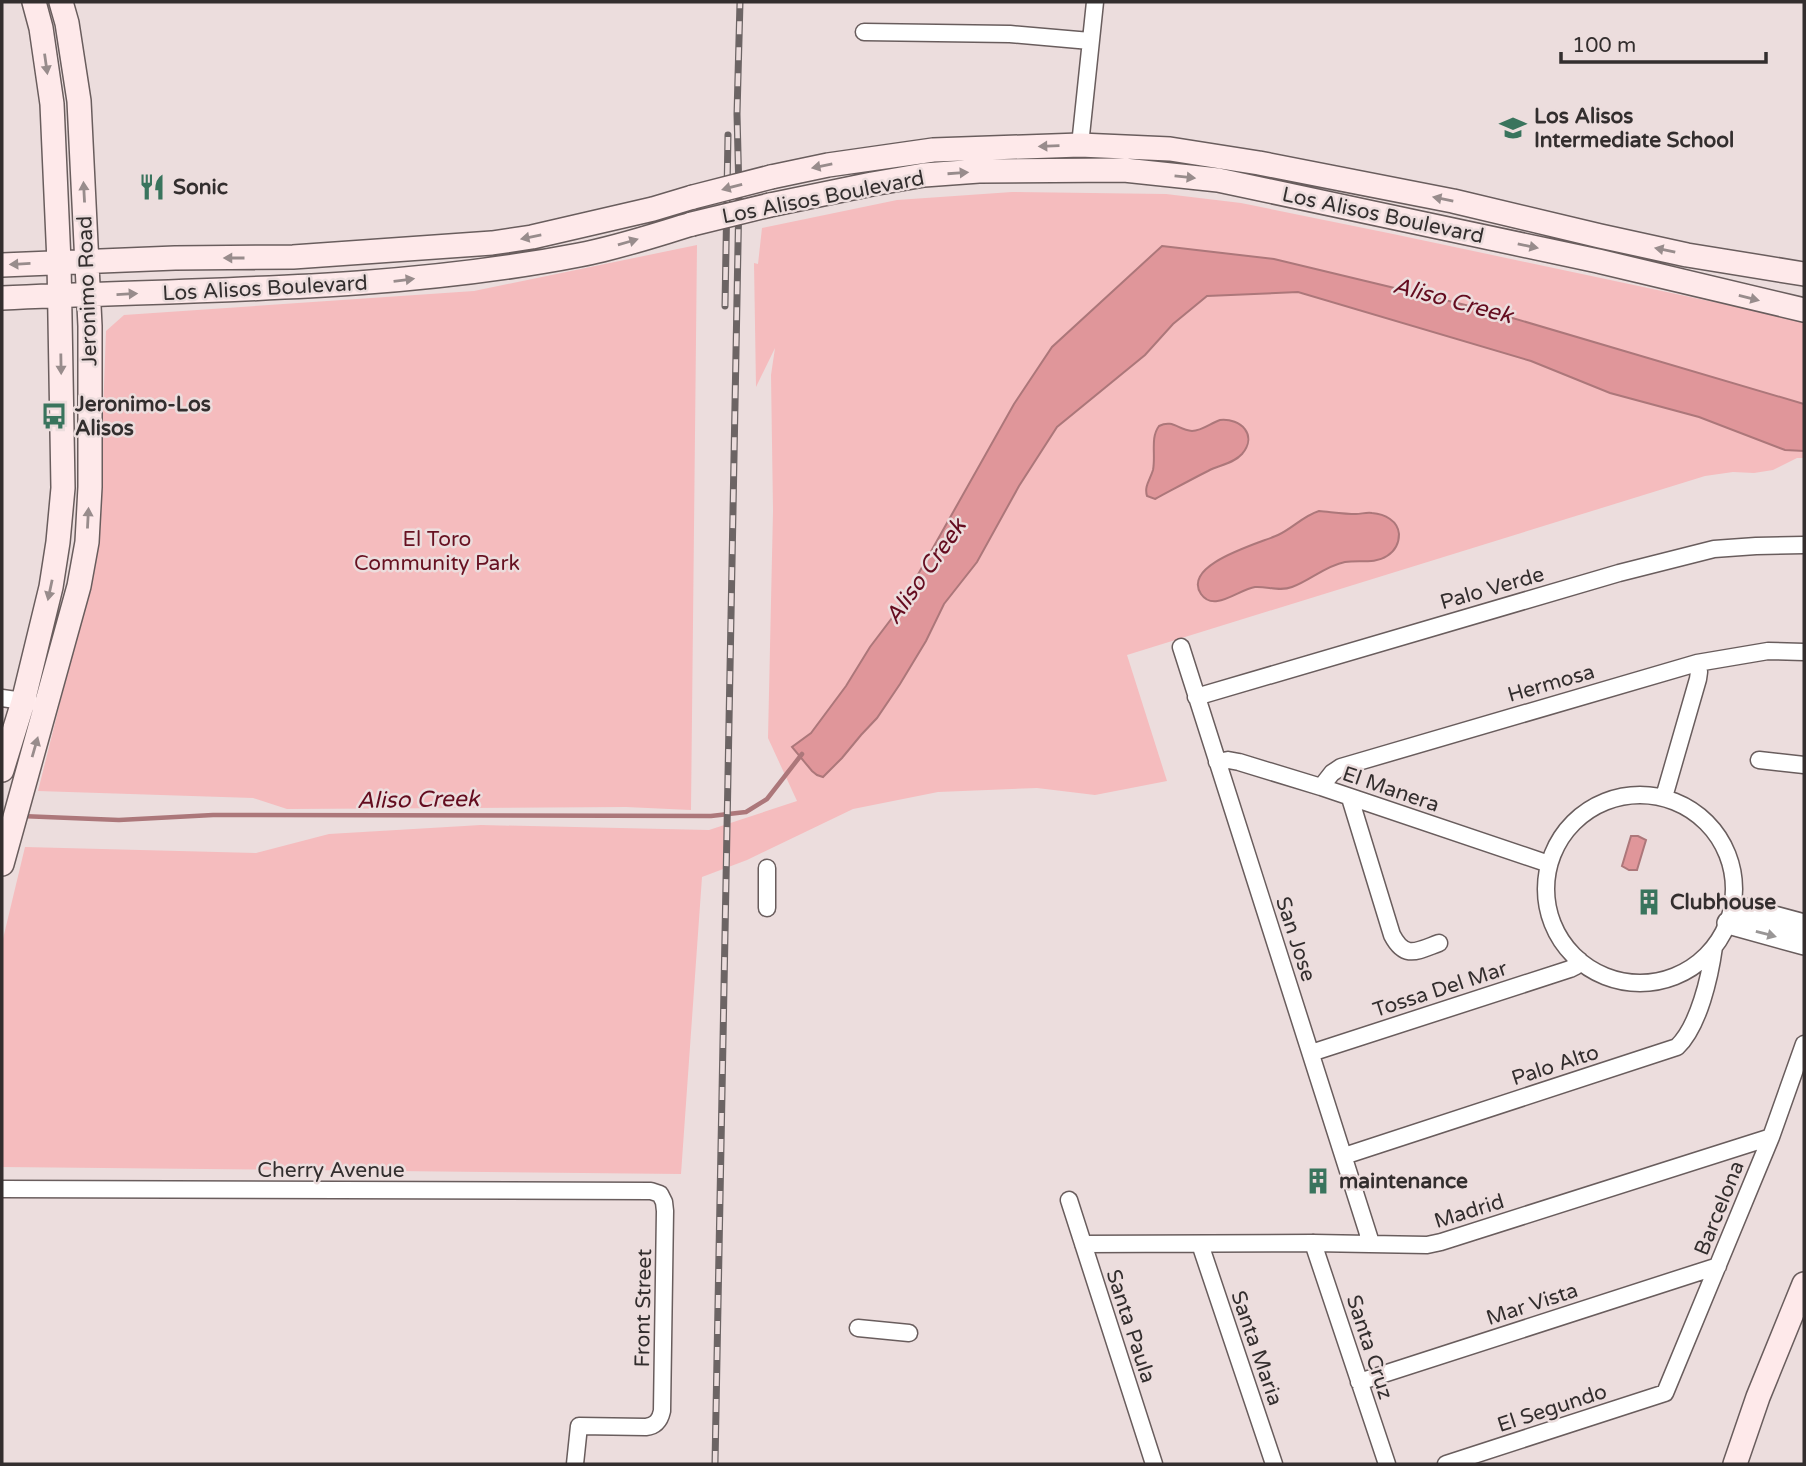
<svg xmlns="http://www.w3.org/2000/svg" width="1806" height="1466" font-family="'Varela Round',sans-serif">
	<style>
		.green { fill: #f5bcbe }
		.water { fill: #e0969a; stroke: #ac777a; stroke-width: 2 }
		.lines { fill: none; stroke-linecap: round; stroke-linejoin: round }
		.stream { stroke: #ac777a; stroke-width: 4.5 }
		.minor-casing { stroke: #695d5d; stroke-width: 19 }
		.tertiary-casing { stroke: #695d5d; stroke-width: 24 }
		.secondary-casing { stroke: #695d5d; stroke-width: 26 }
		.minor { stroke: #fff; stroke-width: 16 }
		.tertiary { stroke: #fff; stroke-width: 21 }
		.secondary { stroke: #fee9ea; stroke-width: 23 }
		.rail-casing { stroke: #6c6464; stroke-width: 7 }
		.rail { stroke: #ecdddd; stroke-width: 4.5; stroke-dasharray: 13; stroke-linecap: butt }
		.secondary-bridge-casing { stroke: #695d5d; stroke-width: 26; stroke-linecap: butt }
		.secondary-bridge { stroke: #fee9ea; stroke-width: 23 }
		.oneway { fill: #988c8c }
		.oneway2 { fill: #999696 }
		.labels { text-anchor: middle; stroke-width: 5; stroke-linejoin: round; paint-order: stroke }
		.poi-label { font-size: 21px; font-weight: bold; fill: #332e2e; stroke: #ecdddd; text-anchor: start }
		.street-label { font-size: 21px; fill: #332e2e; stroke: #ecdddd }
		.park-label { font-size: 21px; fill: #671121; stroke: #ecdddd }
		.water-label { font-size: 23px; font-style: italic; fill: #640c1f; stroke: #ecdddd }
	</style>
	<rect width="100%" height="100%" fill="#ecdddd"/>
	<path class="green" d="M1012,192L1166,194L1241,203L1393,234L1804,321V458H1797L1773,470L1754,473L1733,472L1705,476L1127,655L1167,781L1095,795L1037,788L938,792L853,809L747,860L702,877L681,1174L2,1167V943L25,847L256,853L329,834L481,825L709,830L797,801L768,738L773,511L771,375L775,348L756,387L754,263L758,264L762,228L897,200Z
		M697,245L691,810L626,807L287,809L253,798L38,791L98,551L106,331L124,315L474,291Z"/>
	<path class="water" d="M1162,246L1274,259L1482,309L1804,404V451L1785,450L1699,417L1610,393L1531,361L1298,292L1207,296L1173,324L1145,355L1057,427L1019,486L977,562L944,604L926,641L900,684L877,718L861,735L842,758L823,777L817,775L812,771L792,747L811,733L846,686L870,647L898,610L1014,404L1052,347Z
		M1220,420C1241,418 1258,435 1242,454C1233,464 1219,465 1208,471C1190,480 1172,490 1155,499L1147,496C1144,486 1150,480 1153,470C1156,455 1150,438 1159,426C1173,419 1178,430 1192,431C1202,431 1211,423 1220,420Z
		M1319,511C1331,512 1344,514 1356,514C1361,514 1367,512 1372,513C1385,514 1398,521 1399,534C1399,543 1395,551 1387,556C1375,564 1359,560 1345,562C1325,566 1311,580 1292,587C1280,592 1267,586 1255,587C1239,589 1214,613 1201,594C1181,564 1261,543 1278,535C1293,528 1303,516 1319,511Z
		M1631,836H1638L1646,840L1637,870H1629L1622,866Z"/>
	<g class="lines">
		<path class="stream" d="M21,816L119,820L213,815L711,816L746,812L767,799L802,754"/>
		<g class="minor-casing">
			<path id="minor" d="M864,32L1010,34L1090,41
				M1080,145L1095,2
				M1181,647L1371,1243
				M1196,697L1619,573L1714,549L1756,546L1804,545
				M2,698L30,702
				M1759,760L1804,765
				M1217,762L1228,760L1239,762L1321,787L1549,864
				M1321,787L1332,773L1341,767L1697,663L1768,651L1804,652
				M1546 889a94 94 0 1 1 188 0a94 94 0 1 1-188 0Z
				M1664,797L1698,679L1699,672L1697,663
				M1350,798L1392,935C1405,960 1417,951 1439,943
				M767,908V868
				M1311,1053L1570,969L1576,966L1579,960
				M1344,1156L1677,1047C1699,1026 1710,976 1714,947
				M2,1189L651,1191L660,1194L664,1202L665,1211L662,1411C660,1420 656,1426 646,1427L579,1426L575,1464
				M1069,1200L1154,1464
				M1313,1243L1387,1464
				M1083,1244L1313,1243L1427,1245L1441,1242L1771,1137
				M1200,1244L1274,1464
				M858,1328L909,1333
				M1359,1382L1718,1266
				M1446,1464L1665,1393L1771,1137L1804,1044"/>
		</g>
		<g class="tertiary-casing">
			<path id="tertiary" d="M1733,906L1804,925
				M1728,923L1804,944"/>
		</g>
		<g class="secondary-casing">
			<path id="secondary" d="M771,177L828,165L933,150L1080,145L1170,149L1259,163L1453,201L1600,236L1687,255L1804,274
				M770,205L872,184L924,175L979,171L1124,170L1218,180L1598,261L1804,310
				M2,265L175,258L293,257L492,243L532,237L653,209L693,197
				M2,298C194,289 389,292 579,255C617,248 655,235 692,224
				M2,770L23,702L51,587L58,542L63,488L59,262L52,104L41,28L34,2
				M2,864L79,586L87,542L90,487V326L79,101L67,23L61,2
				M1735,1464L1758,1397L1804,1284"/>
		</g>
		<use href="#minor" class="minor"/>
		<use href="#tertiary" class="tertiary"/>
		<use href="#secondary" class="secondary"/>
		<g class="rail-casing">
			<path id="rail" d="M725,306L728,135
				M715,1464L739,193L737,114L740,2"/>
		</g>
		<use href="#rail" class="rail"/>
		<g class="secondary-bridge-casing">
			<path id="secondary-bridge" d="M693,197L771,177
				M692,224L770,205"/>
		</g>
		<use href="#secondary-bridge" class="secondary-bridge"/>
	</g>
	<defs><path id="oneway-solid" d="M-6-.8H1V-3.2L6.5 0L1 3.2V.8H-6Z" transform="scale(1.75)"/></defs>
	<g class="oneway">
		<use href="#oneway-solid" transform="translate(46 64) rotate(82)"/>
		<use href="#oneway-solid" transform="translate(1049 146) rotate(178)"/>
		<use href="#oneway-solid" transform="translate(822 166) rotate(169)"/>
		<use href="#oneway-solid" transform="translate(958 173) rotate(-4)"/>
		<use href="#oneway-solid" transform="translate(1185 177) rotate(6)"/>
		<use href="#oneway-solid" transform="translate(732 187) rotate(165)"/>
		<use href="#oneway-solid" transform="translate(84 192) rotate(-93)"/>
		<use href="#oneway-solid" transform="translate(1443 199) rotate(-169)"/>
		<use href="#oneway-solid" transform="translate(531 237) rotate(169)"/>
		<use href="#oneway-solid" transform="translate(628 242) rotate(-16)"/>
		<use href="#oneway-solid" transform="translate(1528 246) rotate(12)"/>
		<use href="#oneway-solid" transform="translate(1665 250) rotate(-168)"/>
		<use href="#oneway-solid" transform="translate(234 258) rotate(180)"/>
		<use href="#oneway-solid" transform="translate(20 264) rotate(177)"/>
		<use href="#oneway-solid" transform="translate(404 280) rotate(-7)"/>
		<use href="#oneway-solid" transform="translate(127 294) rotate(-3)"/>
		<use href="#oneway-solid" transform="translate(1749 298) rotate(14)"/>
		<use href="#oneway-solid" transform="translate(61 364) rotate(89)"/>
		<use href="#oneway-solid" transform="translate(88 518) rotate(-87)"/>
		<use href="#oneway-solid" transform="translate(50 590) rotate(102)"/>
		<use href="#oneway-solid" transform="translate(35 747) rotate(-74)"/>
	</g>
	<use class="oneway2" href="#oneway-solid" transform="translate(1766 934) rotate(15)"/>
	<defs>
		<g id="school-bare" transform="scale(2.1)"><path d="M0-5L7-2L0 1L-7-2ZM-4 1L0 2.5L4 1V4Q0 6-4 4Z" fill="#39745d" stroke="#ecdddd" stroke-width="2.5" paint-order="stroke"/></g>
		<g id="restaurant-bare" transform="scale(2.1)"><path d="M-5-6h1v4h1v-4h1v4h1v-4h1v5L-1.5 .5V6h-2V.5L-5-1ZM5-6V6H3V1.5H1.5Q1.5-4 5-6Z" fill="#39745d" stroke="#ecdddd" stroke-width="2.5" paint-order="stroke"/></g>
		<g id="bus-bare" transform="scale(2.1)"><path d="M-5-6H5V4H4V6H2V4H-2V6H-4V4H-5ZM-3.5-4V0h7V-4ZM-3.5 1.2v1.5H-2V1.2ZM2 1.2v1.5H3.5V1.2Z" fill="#39745d" stroke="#ecdddd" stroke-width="2.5" paint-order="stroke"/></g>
		<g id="building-bare" transform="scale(2.1)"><path d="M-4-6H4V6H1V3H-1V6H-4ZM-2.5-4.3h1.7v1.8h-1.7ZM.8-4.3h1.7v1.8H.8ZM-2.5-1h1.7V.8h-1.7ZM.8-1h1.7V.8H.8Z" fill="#39745d" stroke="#ecdddd" stroke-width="2.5" paint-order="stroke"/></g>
	</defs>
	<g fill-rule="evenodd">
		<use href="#school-bare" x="1513" y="128"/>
		<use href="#restaurant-bare" x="152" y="187"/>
		<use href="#bus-bare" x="54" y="416"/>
		<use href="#building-bare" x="1649" y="902"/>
		<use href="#building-bare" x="1318" y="1181"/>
	</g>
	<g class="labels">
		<g class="poi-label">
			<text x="1534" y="123">Los Alisos<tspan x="1534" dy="24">Intermediate School</tspan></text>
			<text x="173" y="194">Sonic</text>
			<text x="75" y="411">Jeronimo-Los<tspan x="75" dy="24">Alisos</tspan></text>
			<text x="1670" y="909">Clubhouse</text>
			<text x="1339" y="1188">maintenance</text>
		</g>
		<g class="street-label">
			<text transform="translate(823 197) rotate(-11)" y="7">Los Alisos Boulevard</text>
			<text transform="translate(1383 215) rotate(12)" y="7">Los Alisos Boulevard</text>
			<text transform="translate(265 288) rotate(-3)" y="7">Los Alisos Boulevard</text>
			<text transform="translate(87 291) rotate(-92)" y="7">Jeronimo Road</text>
			<text transform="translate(1492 588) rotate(-16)" y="7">Palo Verde</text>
			<text transform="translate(1551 683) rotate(-16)" y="7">Hermosa</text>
			<text transform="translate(1391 789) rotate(19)" y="7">El Manera</text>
			<text transform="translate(1296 939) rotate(72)" y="7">San Jose</text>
			<text transform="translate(1440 989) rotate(-18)" y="7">Tossa Del Mar</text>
			<text transform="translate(1555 1065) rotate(-18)" y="7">Palo Alto</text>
			<text x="331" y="1177">Cherry Avenue</text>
			<text transform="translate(1719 1208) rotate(-68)" y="7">Barcelona</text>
			<text transform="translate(1469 1211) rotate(-17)" y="7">Madrid</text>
			<text transform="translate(1532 1304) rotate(-18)" y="7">Mar Vista</text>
			<text transform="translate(643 1308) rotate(-89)" y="7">Front Street</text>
			<text transform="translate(1131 1326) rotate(72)" y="7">Santa Paula</text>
			<text transform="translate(1370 1347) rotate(72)" y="7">Santa Cruz</text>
			<text transform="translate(1257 1348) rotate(71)" y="7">Santa Maria</text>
			<text transform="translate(1552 1408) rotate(-18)" y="7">El Segundo</text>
		</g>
		<g class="park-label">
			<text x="437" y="546">El Toro<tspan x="437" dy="24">Community Park</tspan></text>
		</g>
		<g class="water-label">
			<text transform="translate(1453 300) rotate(15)" y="8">Aliso Creek</text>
			<text transform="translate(925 571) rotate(-55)" y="8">Aliso Creek</text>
			<text transform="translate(418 799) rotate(-1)" y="8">Aliso Creek</text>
		</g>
	</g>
	<rect width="1806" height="1466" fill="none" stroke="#332e2e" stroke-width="7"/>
	<path d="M1561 52v10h205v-10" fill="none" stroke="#332e2e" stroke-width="3.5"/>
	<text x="1572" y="52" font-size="21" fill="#332e2e" stroke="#ecdddd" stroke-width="5" paint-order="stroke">100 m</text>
</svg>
